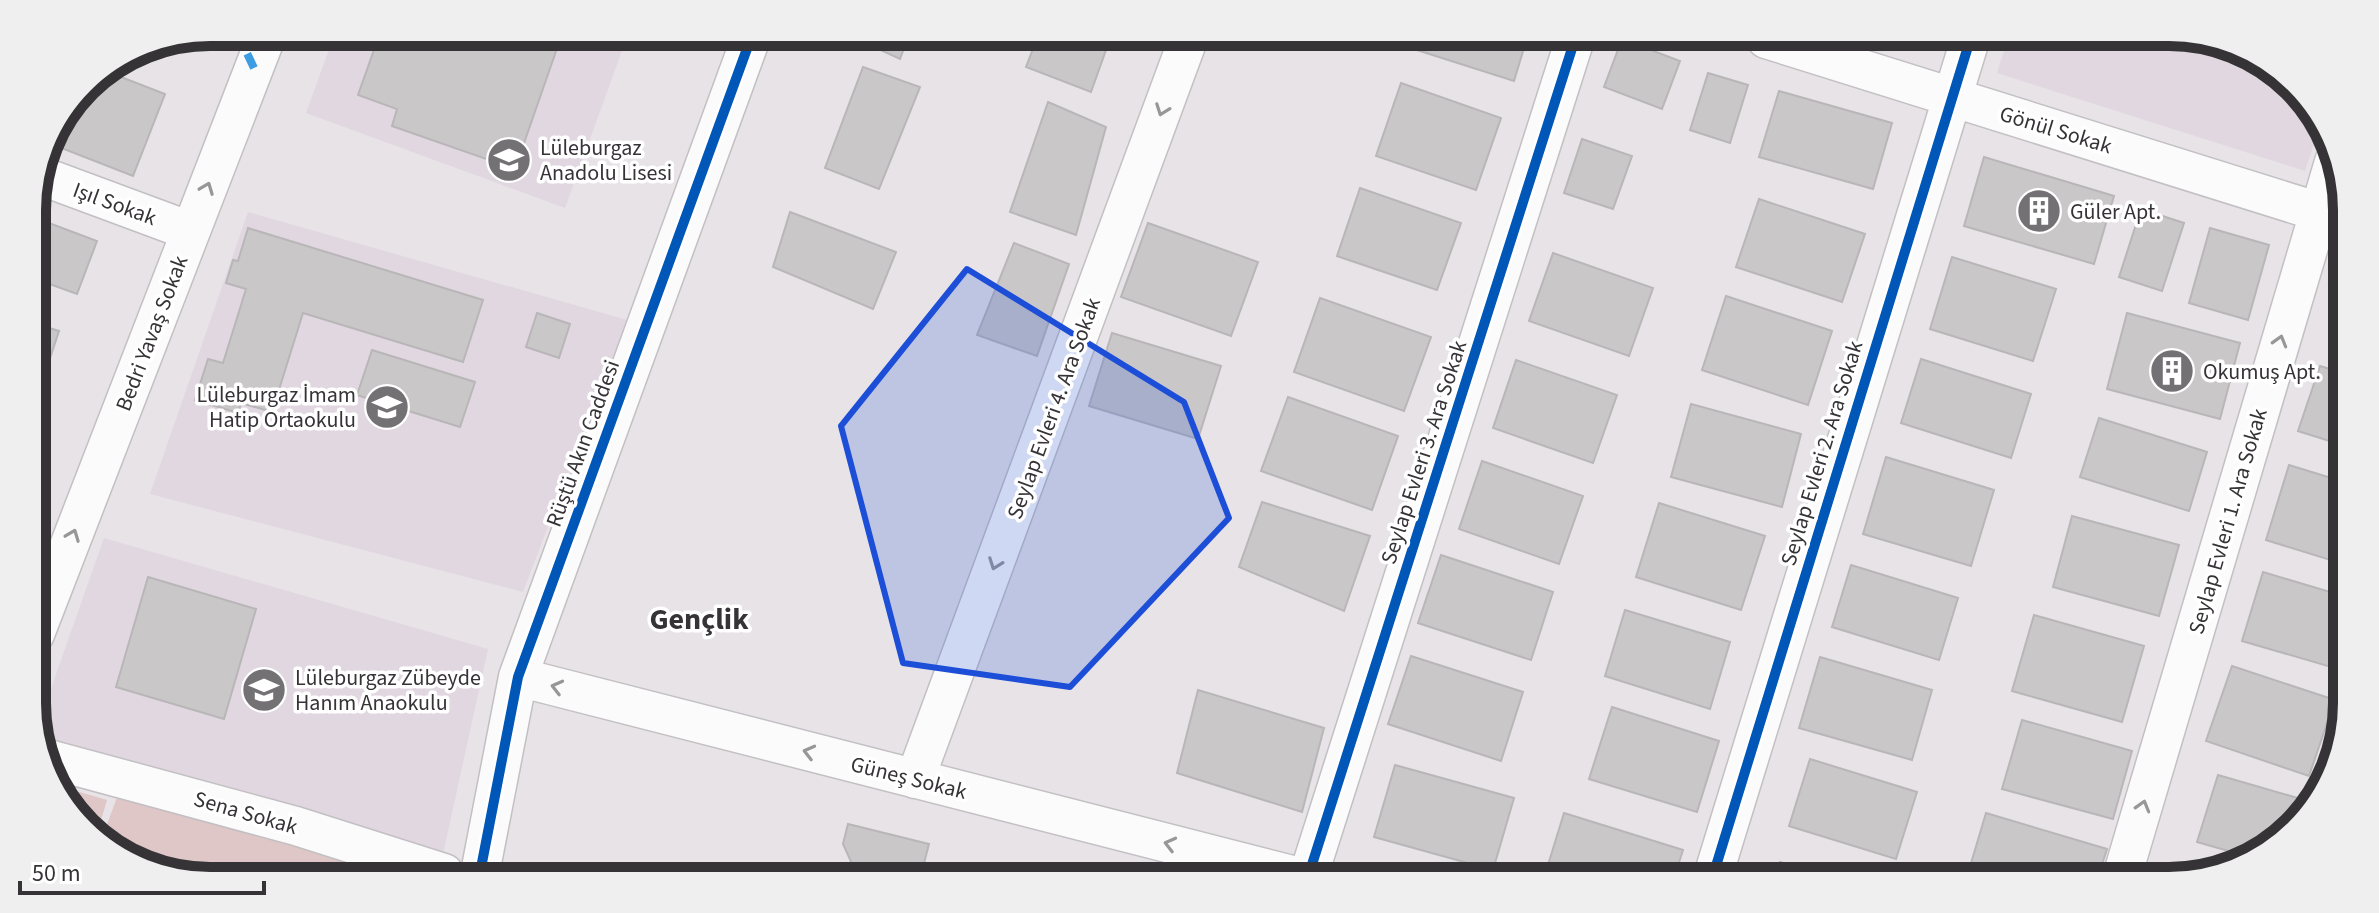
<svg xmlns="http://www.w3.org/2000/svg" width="2379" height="913" font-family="'Source Sans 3',sans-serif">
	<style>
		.built { fill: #e1d7e0 }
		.green { fill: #dfc6c7 }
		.building { fill: #cac7c9; stroke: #b9b6b8; stroke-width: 2 }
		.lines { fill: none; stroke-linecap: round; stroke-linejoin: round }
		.minor-casing { stroke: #c3c0c3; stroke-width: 41 }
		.minor { stroke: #fbfbfb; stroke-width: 38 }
		.quiet { stroke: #3e9de2; stroke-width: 8; stroke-dasharray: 16 8; stroke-linecap: butt }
		.cycleway-casing { stroke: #fff; stroke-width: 15 }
		.cycleway { stroke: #0057b8; stroke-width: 10 }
		.oneway { stroke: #989798 }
		.marked { fill: #1d4ed8; fill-opacity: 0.2; stroke: #1d4ed8; stroke-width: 6; stroke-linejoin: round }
		.labels { text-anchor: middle; stroke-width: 7; stroke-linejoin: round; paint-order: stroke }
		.street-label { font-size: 22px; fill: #363336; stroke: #fff }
		.poi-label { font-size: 22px; fill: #363336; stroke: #fff; text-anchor: start }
		.district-label { font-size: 30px; font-weight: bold; fill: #363336; stroke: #fff }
		.rim { fill: none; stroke: #363336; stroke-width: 10 }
	</style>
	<rect width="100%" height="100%" fill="#e7e3e7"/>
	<path class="built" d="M335,33L628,34L565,208L306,113Z
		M680,34H730L724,49Z
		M2007,41L2227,42L2303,93L2319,128L2305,171L1997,73Z
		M248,212L627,320L523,592L150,494Z
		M104,538L488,649L443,854L35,734Z"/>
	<path class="green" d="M59,786L107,800L97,834L76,820Z
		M119,792L398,873L152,871L102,838Z"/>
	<path class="building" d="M380,33L562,34L515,169L392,126L397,109L358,95Z
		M848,35H909L900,59Z
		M1038,36H1111L1091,92L1026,67Z
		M1331,37L1366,38L1362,49Z
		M1397,38H1527L1514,81L1395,43Z
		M1622,39L1680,61L1662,109L1604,87Z
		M863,67L920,87L879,189L825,168Z
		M103,70L165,94L133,176L51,144L62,116L92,77Z
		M1708,73L1748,85L1730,143L1690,130Z
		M1401,83L1501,118L1476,190L1376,156Z
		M1779,91L1892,123L1873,189L1759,157Z
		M1048,102L1106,127L1076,235L1010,212Z
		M1582,139L1632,156L1613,209L1564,193Z
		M1984,157L2114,196L2094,264L1964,226Z
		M1360,188L1461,223L1437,290L1337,256Z
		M1759,199L1865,234L1842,302L1736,267Z
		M2141,209L2184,223L2162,291L2119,277Z
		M790,212L896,252L873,309L773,267Z
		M33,217L97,241L77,294L33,278Z
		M1148,223L1258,262L1231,336L1121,297Z
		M248,228L483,300L463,362L303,313L272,412L241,403L238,413L195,400L208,359L223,363L246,289L226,283L233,260L238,261Z
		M2210,228L2269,245L2248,320L2189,303Z
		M1014,243L1069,264L1037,356L977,335Z
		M1553,253L1653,288L1629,356L1529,321Z
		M1952,257L2056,289L2033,361L1930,329Z
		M2344,286L2343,339L2329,334Z
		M1726,296L1832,331L1808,405L1702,370Z
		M1320,298L1431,337L1404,411L1294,372Z
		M537,313L570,324L559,358L526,347Z
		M2127,313L2240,343L2220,419L2107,389Z
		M33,323L59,331L34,407Z
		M1112,333L1221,366L1198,439L1089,406Z
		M372,350L475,382L460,427L357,395Z
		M1921,359L2031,394L2011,458L1901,423Z
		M1516,360L1617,395L1593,463L1493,428Z
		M2320,366L2343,373L2342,445L2298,431Z
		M1288,397L1398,436L1372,510L1261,471Z
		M1691,404L1801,434L1782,507L1671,477Z
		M2099,418L2207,452L2189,511L2080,477Z
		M1886,457L1994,490L1971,566L1863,534Z
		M1482,461L1583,496L1559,564L1459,529Z
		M2289,465L2341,481L2340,563L2266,540Z
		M1262,502L1370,536L1344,611L1239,567Z
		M1659,503L1765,536L1741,610L1636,577Z
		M2072,516L2179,545L2159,616L2053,587Z
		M1441,555L1553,592L1531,660L1418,623Z
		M1851,565L1958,598L1939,660L1832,627Z
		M2263,572L2340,595L2338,669L2242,641Z
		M148,577L256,609L224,719L116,687Z
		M1625,610L1730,642L1710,709L1605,676Z
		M2034,615L2144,646L2122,722L2012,691Z
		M1411,656L1523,692L1501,761L1388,724Z
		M1820,657L1932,690L1912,760L1799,728Z
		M2232,666L2335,700L2309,776L2206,741Z
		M1198,690L1324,728L1302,812L1177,773Z
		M1612,707L1719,741L1697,812L1589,779Z
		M2022,720L2132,751L2113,819L2002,789Z
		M1810,759L1917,792L1896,859L1789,826Z
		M1395,765L1514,798L1493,870L1374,837Z
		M2218,775L2308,801L2277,844L2246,856L2197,842Z
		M1564,813L1683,850L1674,878H1544Z
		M1986,813L2107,849L2097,880H1966Z
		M848,824L929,844L921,875H857L843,844Z
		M1780,862L1839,879H1775Z"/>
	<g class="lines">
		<g class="minor-casing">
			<path id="minor" d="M1766,39L2345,220
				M39,175L190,231
				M35,634L268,32
				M518,677L1300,877
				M45,758L296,826L444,873
				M915,779L1189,37
				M480,873L518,677L752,35
				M1308,877L1575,39
				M1712,879L1970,40
				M2121,880L2334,162"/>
		</g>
		<use href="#minor" class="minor"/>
		<path class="quiet" d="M237,32L254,68"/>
		<g class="cycleway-casing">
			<path id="cycleway" d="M480,873L518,677L752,35
				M1308,877L1575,39
				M1712,879L1970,40"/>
		</g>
		<use href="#cycleway" class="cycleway"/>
	</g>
	<defs><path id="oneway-chevron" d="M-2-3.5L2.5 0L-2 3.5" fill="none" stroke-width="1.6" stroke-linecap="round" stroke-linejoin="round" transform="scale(2)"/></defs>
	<g class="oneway">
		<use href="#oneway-chevron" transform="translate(1162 110) rotate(110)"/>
		<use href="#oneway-chevron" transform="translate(207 188) rotate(-69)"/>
		<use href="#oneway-chevron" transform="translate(2280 341) rotate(-74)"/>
		<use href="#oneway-chevron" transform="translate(73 535) rotate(-69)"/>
		<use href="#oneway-chevron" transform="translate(995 564) rotate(110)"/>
		<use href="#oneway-chevron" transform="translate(557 687) rotate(-166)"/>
		<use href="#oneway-chevron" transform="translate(809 752) rotate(-166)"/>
		<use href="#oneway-chevron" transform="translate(2143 806) rotate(-74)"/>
		<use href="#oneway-chevron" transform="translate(1170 844) rotate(-166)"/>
	</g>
	<path class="marked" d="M967,269L1184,402L1229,518L1070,687L903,663L841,426Z"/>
	<defs>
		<g id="school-disc" transform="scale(2.3)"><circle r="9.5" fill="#747174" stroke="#fff"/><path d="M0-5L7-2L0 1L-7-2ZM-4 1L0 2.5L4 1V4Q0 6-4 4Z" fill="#fff"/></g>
		<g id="building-disc" transform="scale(2.3)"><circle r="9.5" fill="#747174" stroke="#fff"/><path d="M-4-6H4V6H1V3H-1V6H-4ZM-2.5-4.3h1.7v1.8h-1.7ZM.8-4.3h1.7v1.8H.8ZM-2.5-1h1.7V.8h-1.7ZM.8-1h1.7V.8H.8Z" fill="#fff"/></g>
	</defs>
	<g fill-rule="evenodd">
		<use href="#school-disc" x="509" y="160"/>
		<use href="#building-disc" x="2039" y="211"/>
		<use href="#building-disc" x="2172" y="371"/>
		<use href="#school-disc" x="387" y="407"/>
		<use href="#school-disc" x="264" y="690"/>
	</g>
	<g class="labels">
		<g class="street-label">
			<text transform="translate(2056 129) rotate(17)" y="8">Gönül Sokak</text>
			<text transform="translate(115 203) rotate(20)" y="8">Işıl Sokak</text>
			<text transform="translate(151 333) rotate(-69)" y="8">Bedri Yavaş Sokak</text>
			<text transform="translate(1053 408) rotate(-70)" y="8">Seylap Evleri 4. Ara Sokak</text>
			<text transform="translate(582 443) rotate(-70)" y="8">Rüştü Akın Caddesi</text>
			<text transform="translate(1423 452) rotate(-72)" y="8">Seylap Evleri 3. Ara Sokak</text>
			<text transform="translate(1821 453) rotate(-73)" y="8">Seylap Evleri 2. Ara Sokak</text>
			<text transform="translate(2227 521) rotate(-74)" y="8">Seylap Evleri 1. Ara Sokak</text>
			<text transform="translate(909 777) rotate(14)" y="8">Güneş Sokak</text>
			<text transform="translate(246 812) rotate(16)" y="8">Sena Sokak</text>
		</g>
		<g class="poi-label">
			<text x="540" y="155">Lüleburgaz<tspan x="540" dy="25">Anadolu Lisesi</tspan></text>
			<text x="2070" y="219">Güler Apt.</text>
			<text x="2203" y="379">Okumuş Apt.</text>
			<text x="356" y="402" text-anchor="end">Lüleburgaz İmam<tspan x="356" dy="25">Hatip Ortaokulu</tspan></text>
			<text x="295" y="685">Lüleburgaz Zübeyde<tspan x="295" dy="25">Hanım Anaokulu</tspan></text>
		</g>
		<g class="district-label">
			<text x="699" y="629">Gençlik</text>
		</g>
	</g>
	<path d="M0 0H2379V913H0ZM210 46H2169A164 164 0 0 1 2333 210V703A164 164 0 0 1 2169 867H210A164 164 0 0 1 46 703V210A164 164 0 0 1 210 46Z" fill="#efefef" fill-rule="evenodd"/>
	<path class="rim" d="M210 46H2169A164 164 0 0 1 2333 210V703A164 164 0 0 1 2169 867H210A164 164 0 0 1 46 703V210A164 164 0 0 1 210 46Z"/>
	<path d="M20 881v12h244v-12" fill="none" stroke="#363336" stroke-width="4"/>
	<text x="32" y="881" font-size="24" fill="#363336" stroke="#ffffff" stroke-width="6" paint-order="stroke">50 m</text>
</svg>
